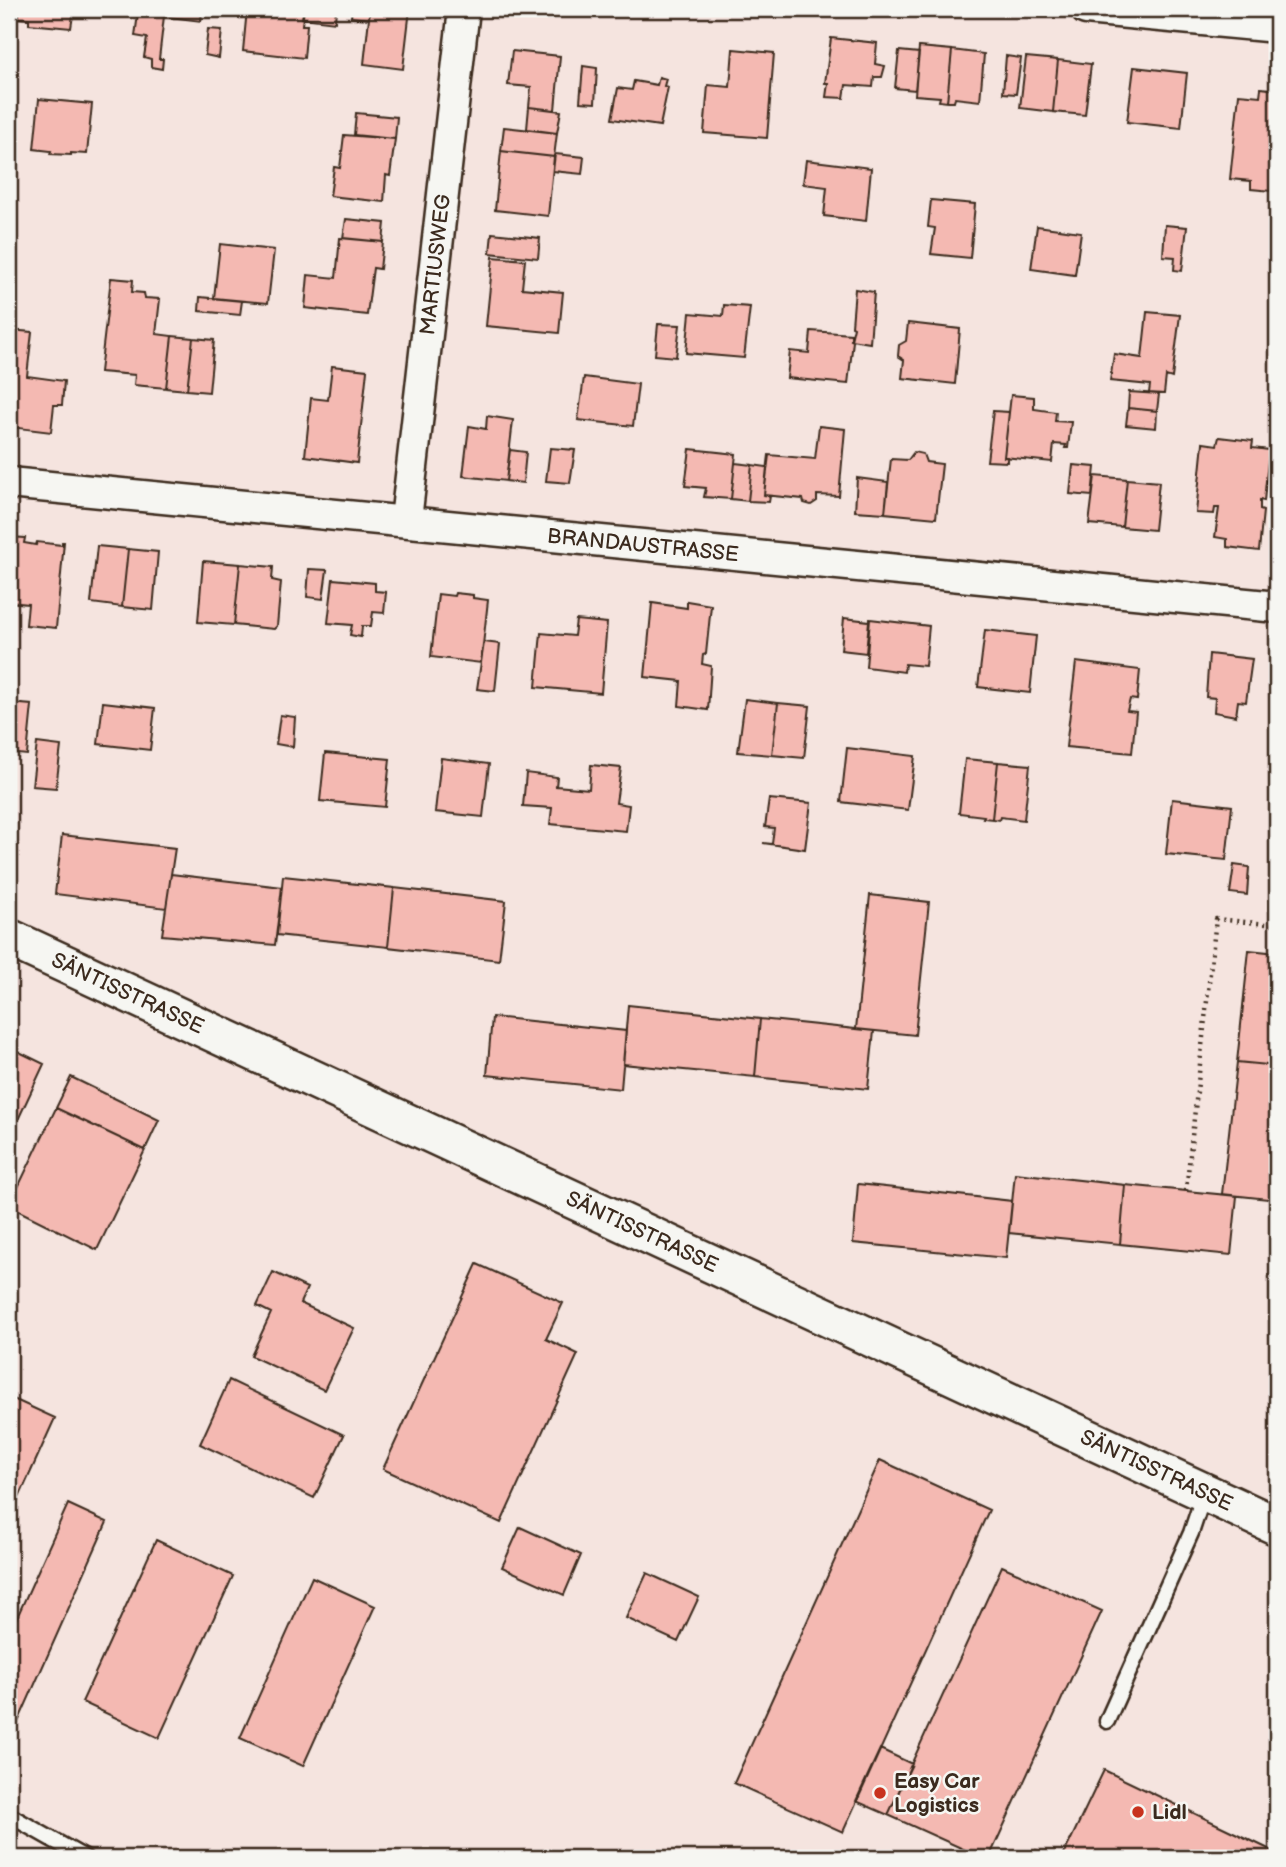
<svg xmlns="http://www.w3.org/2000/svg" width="1286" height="1867" font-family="'Balsamiq Sans',sans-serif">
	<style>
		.building { fill: #f4b9b2; stroke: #3b2a1e; stroke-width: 2 }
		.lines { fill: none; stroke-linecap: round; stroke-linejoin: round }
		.service-casing { stroke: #3b2a1e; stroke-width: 19 }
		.minor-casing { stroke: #3b2a1e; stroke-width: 35 }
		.tertiary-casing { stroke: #3b2a1e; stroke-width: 42 }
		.path { stroke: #3b2a1e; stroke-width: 4.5; stroke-dasharray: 2 5; stroke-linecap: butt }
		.service { stroke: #f6f6f2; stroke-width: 14 }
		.minor { stroke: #f6f6f2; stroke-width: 30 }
		.tertiary { stroke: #f6f6f2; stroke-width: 37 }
		.poi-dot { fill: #c8321e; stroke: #f6f6f2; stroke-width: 2.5 }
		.labels { text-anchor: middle; stroke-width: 5; stroke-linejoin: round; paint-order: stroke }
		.street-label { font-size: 21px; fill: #3b2a1e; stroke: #f6f6f2 }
		.poi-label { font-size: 21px; font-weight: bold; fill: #3b2a1e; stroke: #f6f6f2; text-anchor: start }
	</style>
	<rect width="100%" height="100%" fill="#f5e4df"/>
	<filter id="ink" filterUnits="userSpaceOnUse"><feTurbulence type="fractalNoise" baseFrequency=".0143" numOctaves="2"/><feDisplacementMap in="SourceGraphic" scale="14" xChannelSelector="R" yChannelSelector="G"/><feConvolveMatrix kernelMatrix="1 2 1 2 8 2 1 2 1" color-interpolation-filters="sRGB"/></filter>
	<g filter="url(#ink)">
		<path class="building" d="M19,9H74L71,28L29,24V19L19,18Z
			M146,9H204H202L201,21L145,14Z
			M247,9H304L302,25H307L304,58L243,51Z
			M304,9H336L335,22L302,18Z
			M352,9H370L369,19L351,17Z
			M370,9H410L403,69L364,64Z
			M138,14L164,16L159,59H163L162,69L151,67V59L144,57L147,38L135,36Z
			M208,29L222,30L219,58L205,55Z
			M831,38L877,43L875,64L885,66L882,77H874L873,87L846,85L844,98L826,97L828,83H825Z
			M919,47L952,50L947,102L939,101L940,97L915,95Z
			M733,49L774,53L767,138L704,133L708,85L730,87Z
			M952,50L984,54L980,101L955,98L954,102H947Z
			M512,51L560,56L555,110L529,107L531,87L508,85Z
			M899,51L919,53L915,90L895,88Z
			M1006,56L1021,58L1016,94L1003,93Z
			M1026,57L1058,60L1053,112L1020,108Z
			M1058,60L1091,64L1085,115L1053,112Z
			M583,66L597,68L595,103L580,102Z
			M1134,67L1187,73L1181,128L1127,122Z
			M659,77L666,79L664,86L668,87L660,126L612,119L618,88L632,90L634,81L657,85Z
			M1261,88L1277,90V184L1272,183L1271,191L1251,189V181L1230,179L1239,94L1260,96Z
			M39,99L92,104L87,154L71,153V155L50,154L51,151L34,149Z
			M529,107L561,111L557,133L527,129Z
			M356,113L397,117L395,139L354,135Z
			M504,127L557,133L554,157L501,151Z
			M344,135L395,139L390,176L386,175L384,202L330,196L334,167L340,168Z
			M501,151L554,157L548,216L495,210Z
			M555,154L584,157L582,174L553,171Z
			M806,160L871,168L866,221L824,216L827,187L803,184Z
			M931,200L975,204L970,258L931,254L935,228L928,227Z
			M346,219L385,223L383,242L343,238Z
			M1165,225L1187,227L1182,271L1174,270L1175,257L1163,256Z
			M1037,226L1081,232L1075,275L1031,269Z
			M492,233L540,238L538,258L490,253Z
			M340,238L383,242L380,269L373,268L367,315L305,308L308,275L336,278Z
			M220,244L274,250L268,303L214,298Z
			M493,257L525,260L522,288L563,292L559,333L486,326Z
			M111,278L133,280L132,292L144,293L145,298L160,299L156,334L172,336L166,388L134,385L135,375L100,372Z
			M855,289L874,292L870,343L851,340L854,327L852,326Z
			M200,297L242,301L240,315L199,311Z
			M724,305L750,307L744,358L686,353L690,313L723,316Z
			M1147,312L1180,315L1172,378L1166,376L1164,394L1149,393L1150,385L1110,381L1114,354L1142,358Z
			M908,323L960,329L955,384L902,378L904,360L898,356L899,345L906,341Z
			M658,324L680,325L676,357L655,355Z
			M9,330L32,332L27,376L64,381L62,405H54L51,432L10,427L15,398H9Z
			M811,331L851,334V340L853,341L848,384L787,378L790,351L809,353Z
			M172,336L193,338L187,390L166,388Z
			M193,338L214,340L209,392L187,390Z
			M332,366L367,370L357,463L305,456L311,398L328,400Z
			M584,377L638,384L633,426L578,420Z
			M1129,392L1159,394L1157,411L1128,408Z
			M1011,395L1034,397V409L1056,412L1055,421L1071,422L1068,448H1065L1066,445L1054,444L1052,462L1004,457Z
			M1128,408L1157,411L1156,428L1126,425Z
			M993,411L1009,412L1004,457H1007V462L987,461Z
			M487,416L513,420L506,481L463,476L469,426L486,429Z
			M819,426L845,429L839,496L817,495V501L811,505L804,503L803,499L764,495L769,455L815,459Z
			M1219,437L1253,441L1252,448L1269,450L1264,501L1260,500V510L1263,511L1259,551L1227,547V539L1215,537L1219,508H1215L1214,514L1196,513L1203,443L1217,445Z
			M550,448L575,450L570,483L546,481Z
			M690,449L736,454L731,499L704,497L706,488L685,486Z
			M510,450L526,452L523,483L506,481Z
			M914,452L923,454L926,462L942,464L936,518L885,513L891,459L908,460Z
			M735,463L752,465L748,501L731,499Z
			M752,465L767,467L764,495L770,496L769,502L748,501Z
			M1073,465L1095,467L1092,496L1070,494Z
			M1095,476L1127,479L1122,527L1089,524Z
			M857,478L888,482L885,513L855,511Z
			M1127,479L1159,482L1154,530L1122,527Z
			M9,537L25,538L24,543L36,545L37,542L62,545V542H64L56,628L26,625L28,604L9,602Z
			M97,546L128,549L122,607L91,603Z
			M128,549L158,552L153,610L122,607Z
			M203,561L240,564L234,625L198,622Z
			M240,564L273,567L272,580L281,582L277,626L274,629L234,625Z
			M309,569L327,570L323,599L307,597Z
			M333,579L375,583V591L386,592L384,613L373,612L371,626H362L361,637L350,635L352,625L328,623Z
			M455,593L473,595V598L488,600L481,663L431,657L438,594L454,596Z
			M687,601L711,605L706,654L703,655L702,664L711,666L708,710L679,706L681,681L645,677L652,603L687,608Z
			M844,618L869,621L866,653L841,650Z
			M870,619L929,626L925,666L905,664L904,672L866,667Z
			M576,620L607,623L601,693L536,687L541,633L574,636Z
			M985,630L1036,636L1030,693L978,687Z
			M484,642L500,644L495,691L477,689Z
			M1209,654L1252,659L1246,702L1238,701L1236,716L1214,712L1215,698L1206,697Z
			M1076,662L1140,670L1137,700L1130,699L1127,711L1136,712L1132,753L1066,747Z
			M745,699L778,703L772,755L738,752Z
			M103,702L155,708L150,750L98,744Z
			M9,703L32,705L27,755L9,753Z
			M778,703L810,706L804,758L772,755Z
			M280,715L295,717L293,747L276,744Z
			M37,743L61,746L56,788L32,786Z
			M847,748L915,756L908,810L841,802Z
			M325,753L390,759L385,807L320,801Z
			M441,758L489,764L483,817L435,812Z
			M965,759L998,762L992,819L983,818L984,816L959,813Z
			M998,762L1030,765L1024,820L1000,817L999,820L992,819Z
			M591,765L621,768L616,803L629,805L626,831L550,824L552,808L523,806L526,773L557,777L556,786L589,789Z
			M769,799L811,803L805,849L763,843L772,844L774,828L765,827Z
			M1172,799L1232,806L1226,860L1166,854Z
			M62,835L175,848L166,908L55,894Z
			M1234,865L1249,867L1247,895L1230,893Z
			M171,874L282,887L275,945L162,935Z
			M283,876L394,888L388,947L277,935Z
			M394,888L506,901L499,960L388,947Z
			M870,895L929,902L915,1035L856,1029Z
			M1249,950L1277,953V1066L1237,1062Z
			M628,1005L760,1019L755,1077L623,1064Z
			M492,1017L626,1031L621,1089L487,1075Z
			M760,1019L874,1031L868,1089L755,1077Z
			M9,1047L44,1064L9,1139Z
			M1237,1062L1277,1066V1200L1222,1194Z
			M71,1077L159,1120L145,1150L56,1108Z
			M56,1108L145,1150L97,1250L9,1206Z
			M1015,1173L1125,1185L1120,1244L1009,1233Z
			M858,1184L1012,1201L1006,1258L853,1243Z
			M1125,1185L1237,1196L1231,1255L1120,1244Z
			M477,1264L563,1303L546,1339L578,1354L501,1523L383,1469Z
			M273,1272L307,1288L300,1303L354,1328L324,1390L251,1356L271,1313L257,1306Z
			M229,1380L344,1435L314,1498L200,1444Z
			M9,1397L55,1418L9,1520Z
			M880,1460L989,1510L843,1832L734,1783Z
			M68,1504L107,1522L15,1729L9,1726V1635Z
			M520,1527L581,1555L564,1595L502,1567Z
			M156,1540L233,1576L159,1738L82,1702Z
			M1002,1566L1102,1611L989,1858H983L888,1815Z
			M647,1573L699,1597L678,1642L626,1618Z
			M312,1577L375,1606L303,1766L240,1738Z
			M880,1749L912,1764L888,1815L856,1801Z
			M1104,1770L1277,1853V1858H1062Z
			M1036,1850L1054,1858H1032Z"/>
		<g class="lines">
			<g class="service-casing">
				<path id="service" d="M1107,1721L1191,1533L1204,1494
					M9,1815L85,1858"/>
			</g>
			<g class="minor-casing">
				<g id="minor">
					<path d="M1086,9L1277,27"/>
					<path id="s1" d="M9,483L1277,607"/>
					<path id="s2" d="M406,520L464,9"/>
				</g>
			</g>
			<g class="tertiary-casing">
				<g id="tertiary">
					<path id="s3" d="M9,938L1277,1526"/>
				</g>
			</g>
			<path class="path" d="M1186,1191L1216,919L1277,925"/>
			<use href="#service" class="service"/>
			<use href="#minor" class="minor"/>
			<use href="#tertiary" class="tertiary"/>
		</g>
	</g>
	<g class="poi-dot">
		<circle cx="880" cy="1793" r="7"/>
		<circle cx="1138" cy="1812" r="7"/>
	</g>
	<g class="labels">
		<g class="street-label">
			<text dy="7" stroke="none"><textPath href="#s2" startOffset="257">MARTIUSWEG</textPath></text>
			<text dy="7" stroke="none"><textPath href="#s1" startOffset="637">BRANDAUSTRASSE</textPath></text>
			<text dy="7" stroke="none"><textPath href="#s3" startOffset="131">SÄNTISSTRASSE</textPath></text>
			<text dy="7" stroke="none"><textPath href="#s3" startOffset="698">SÄNTISSTRASSE</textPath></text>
			<text dy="7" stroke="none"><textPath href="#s3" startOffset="1265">SÄNTISSTRASSE</textPath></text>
		</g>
		<g class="poi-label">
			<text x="894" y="1788">Easy Car<tspan x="894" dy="24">Logistics</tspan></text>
			<text x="1152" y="1819">Lidl</text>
		</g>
	</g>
	<rect width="1286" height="1867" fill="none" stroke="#f6f6f2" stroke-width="35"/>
	<rect x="18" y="18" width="1251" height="1832" fill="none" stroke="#3b2a1e" stroke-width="2.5" filter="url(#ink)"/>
</svg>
